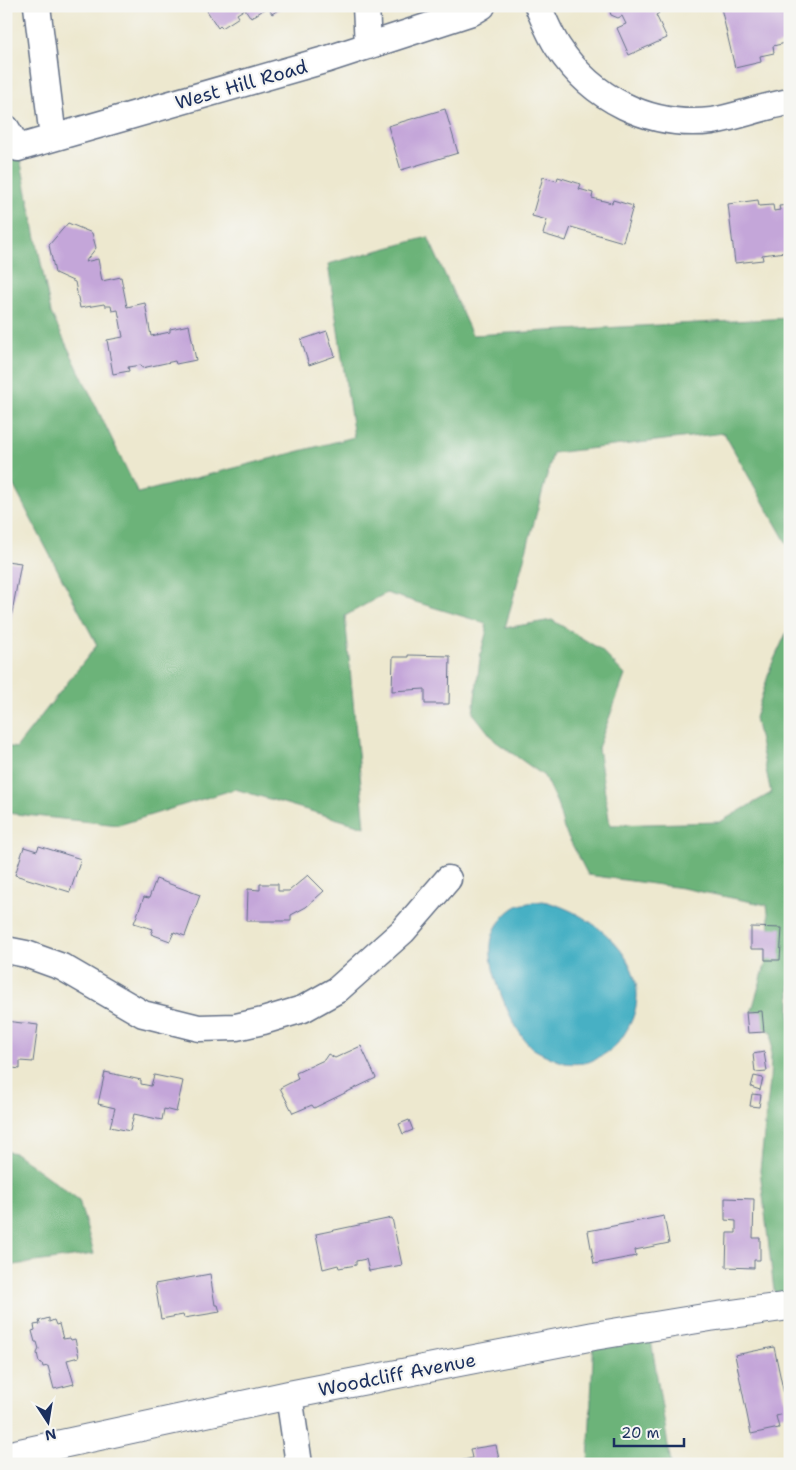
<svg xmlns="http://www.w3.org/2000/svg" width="796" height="1470" font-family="'Shantell Sans',sans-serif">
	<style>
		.forest { fill: #6cb379; stroke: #44716c }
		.water { fill: #46b0c4; stroke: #307091 }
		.building { fill: #c4a6d9 }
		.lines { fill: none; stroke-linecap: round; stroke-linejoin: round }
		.minor-casing { stroke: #647086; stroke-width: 29 }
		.major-casing { stroke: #647086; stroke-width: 30 }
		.minor { stroke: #fff; stroke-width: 26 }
		.major { stroke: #fff; stroke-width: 28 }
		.labels { text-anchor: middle; stroke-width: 4.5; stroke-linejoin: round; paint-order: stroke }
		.street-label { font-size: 19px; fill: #1b2f5e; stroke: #f6f6f2 }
	</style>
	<rect width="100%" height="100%" fill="#f6f6f2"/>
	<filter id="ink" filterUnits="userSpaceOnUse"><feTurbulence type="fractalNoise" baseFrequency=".02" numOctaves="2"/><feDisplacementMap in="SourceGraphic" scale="10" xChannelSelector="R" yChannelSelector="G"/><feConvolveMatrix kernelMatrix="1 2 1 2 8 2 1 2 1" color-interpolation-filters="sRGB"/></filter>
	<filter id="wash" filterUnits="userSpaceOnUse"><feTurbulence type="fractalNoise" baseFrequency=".0096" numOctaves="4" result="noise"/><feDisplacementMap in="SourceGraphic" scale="20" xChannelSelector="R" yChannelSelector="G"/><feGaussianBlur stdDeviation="1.12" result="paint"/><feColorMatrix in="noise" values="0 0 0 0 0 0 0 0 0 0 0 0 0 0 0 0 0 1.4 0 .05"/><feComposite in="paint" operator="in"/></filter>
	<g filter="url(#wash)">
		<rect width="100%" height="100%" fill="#ede8cf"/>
		<path class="forest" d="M6,133L18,148L51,313L138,493L354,437L328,264L428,237L472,335L790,318V549L724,433L553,453L505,628L552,620L600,649L625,675L598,748L610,825L720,822L771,793L755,718L771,666L790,625V1306L776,1308L760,1170L770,1081L772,1032L749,1020L772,942L767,905L682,888L588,875L564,829L557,803L544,776L495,741L473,713L481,652L487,630L485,623L386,593L345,616L365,827L235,789L119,825L6,813V746L16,748L97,645L9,477L6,479Z
			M6,1151L15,1153L79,1200L94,1254L6,1266Z
			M649,1327L671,1464H588L594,1336Z"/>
		<path class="water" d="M543,901C595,913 660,967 629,1026C619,1045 611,1052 591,1061C585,1064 572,1064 565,1063C558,1061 535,1051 531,1047C519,1036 508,1012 502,997C493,972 482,941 502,919C506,914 511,909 517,906C525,903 534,902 543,901Z"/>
		<g id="blocks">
			<path class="building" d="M204,6H284L272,14L268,7L251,18L245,9L237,14L239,17L222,28L220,26L218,28Z
				M608,6H656L659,13L656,15L667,38L629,55L617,28L626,24L622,16L618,18L611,15Z
				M729,6H790V42L773,46L774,53L760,56L761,62L735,68L721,8Z
				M445,109L458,153L401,170L388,126Z
				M543,177L557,181L558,177L581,184L579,189L593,193L592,198L612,203L613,200L633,206L623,242L571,227L566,241L543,234L547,220L532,216Z
				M758,200L759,206L773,205L774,211L780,210L779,206L790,205V255H786L785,252L762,255L763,260L735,263L728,204Z
				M68,223L92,233L96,248L85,262L98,259L102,281L121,277L127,307L145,303L151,336L170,332V329L189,325L196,360L176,364L175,361L142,368L141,365L128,367L129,371L113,374L107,340L123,337L118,310L112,311L111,306H105L104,304L80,308L75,282L55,273L49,245Z
				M327,331L335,356L309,365L301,340Z
				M6,561L21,563L7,640H6Z
				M408,655L450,656L449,704H425V689L392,691L393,657H408Z
				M39,846L81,859L70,892L15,875L24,847L37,851Z
				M308,875L324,891L306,907L291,915V921H247L248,889L260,890V884H278V891H289Z
				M156,879L200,895L185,936L174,932L170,941L151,934L153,929L134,923L144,897L149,898Z
				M751,927L782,928L780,960H765V949H751Z
				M762,1011L764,1032L748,1033L746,1012Z
				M6,1021L38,1025L33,1062L20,1061V1069L6,1067Z
				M361,1046L376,1078L314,1108L312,1105L293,1113L280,1088L298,1079L296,1073L324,1060L328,1054L335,1058Z
				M764,1052L767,1071L755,1072L753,1054Z
				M105,1072L141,1080V1084L151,1086L154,1075L183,1081L176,1112L164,1109L162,1120L134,1114L130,1131L110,1127L115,1108L98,1104Z
				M754,1076L763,1078L760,1090L751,1087Z
				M752,1094L761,1095L759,1107L750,1106Z
				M409,1120L413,1130L403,1134L399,1124Z
				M725,1198L754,1199L753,1238H760V1260H754V1268L726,1267L727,1233H736V1221L725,1220Z
				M664,1216L669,1243L635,1250L636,1256L594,1264L588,1231Z
				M392,1218L402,1265L369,1271L366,1259L356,1261V1265L339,1268L338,1265L323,1269L316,1234Z
				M210,1274L215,1305H218L220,1312L184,1318L183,1315L161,1319L155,1284Z
				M49,1318V1322L54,1320L56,1325L59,1324L63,1339L70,1338L71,1340L75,1339L79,1357L67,1360L74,1384L54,1389L48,1366L43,1367L42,1363L39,1362L37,1353L39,1349L37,1342H35L32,1331L35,1330L34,1325L40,1324L39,1321Z
				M774,1347L788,1413L776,1416L779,1428L751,1434L735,1355Z
				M496,1445L500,1464H447L472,1458L470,1449Z"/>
		</g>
	</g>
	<g filter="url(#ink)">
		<use href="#blocks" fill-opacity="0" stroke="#647086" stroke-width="1"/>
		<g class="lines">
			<g class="minor-casing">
				<path id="minor" d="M37,6L53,138
					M366,6L368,46
					M538,6C544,20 550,35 558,47C592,99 650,128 712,121C737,117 763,106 790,102
					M6,128L18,148L328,59L472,12L482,6
					M6,950L26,954L62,967L143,1014L199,1028L236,1027L263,1021L303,1009L337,990L403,931L448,879
					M289,1395L299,1464"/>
			</g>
			<g class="major-casing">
				<path id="major" d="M6,1456L289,1395L594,1336L710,1317L790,1306"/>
			</g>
			<use href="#minor" class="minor"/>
			<use href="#major" class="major"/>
		</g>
	</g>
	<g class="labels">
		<g class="street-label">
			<text transform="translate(241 84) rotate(-16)" y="7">West Hill Road</text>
			<text transform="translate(397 1374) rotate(-11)" y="7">Woodcliff Avenue</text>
		</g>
	</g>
	<rect width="796" height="1470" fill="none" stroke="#f6f6f2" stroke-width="25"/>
	<g transform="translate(48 1422) rotate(168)" stroke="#f6f6f2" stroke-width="4" paint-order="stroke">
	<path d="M0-4L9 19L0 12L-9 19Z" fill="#1b2f5e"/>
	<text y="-8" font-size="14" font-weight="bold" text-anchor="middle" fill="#1b2f5e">N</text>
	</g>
	<path d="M614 1438v8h70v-8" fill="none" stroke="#1b2f5e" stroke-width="2.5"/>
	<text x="621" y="1438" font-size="15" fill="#1b2f5e" stroke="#f6f6f2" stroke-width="4" paint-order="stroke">20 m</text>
</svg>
